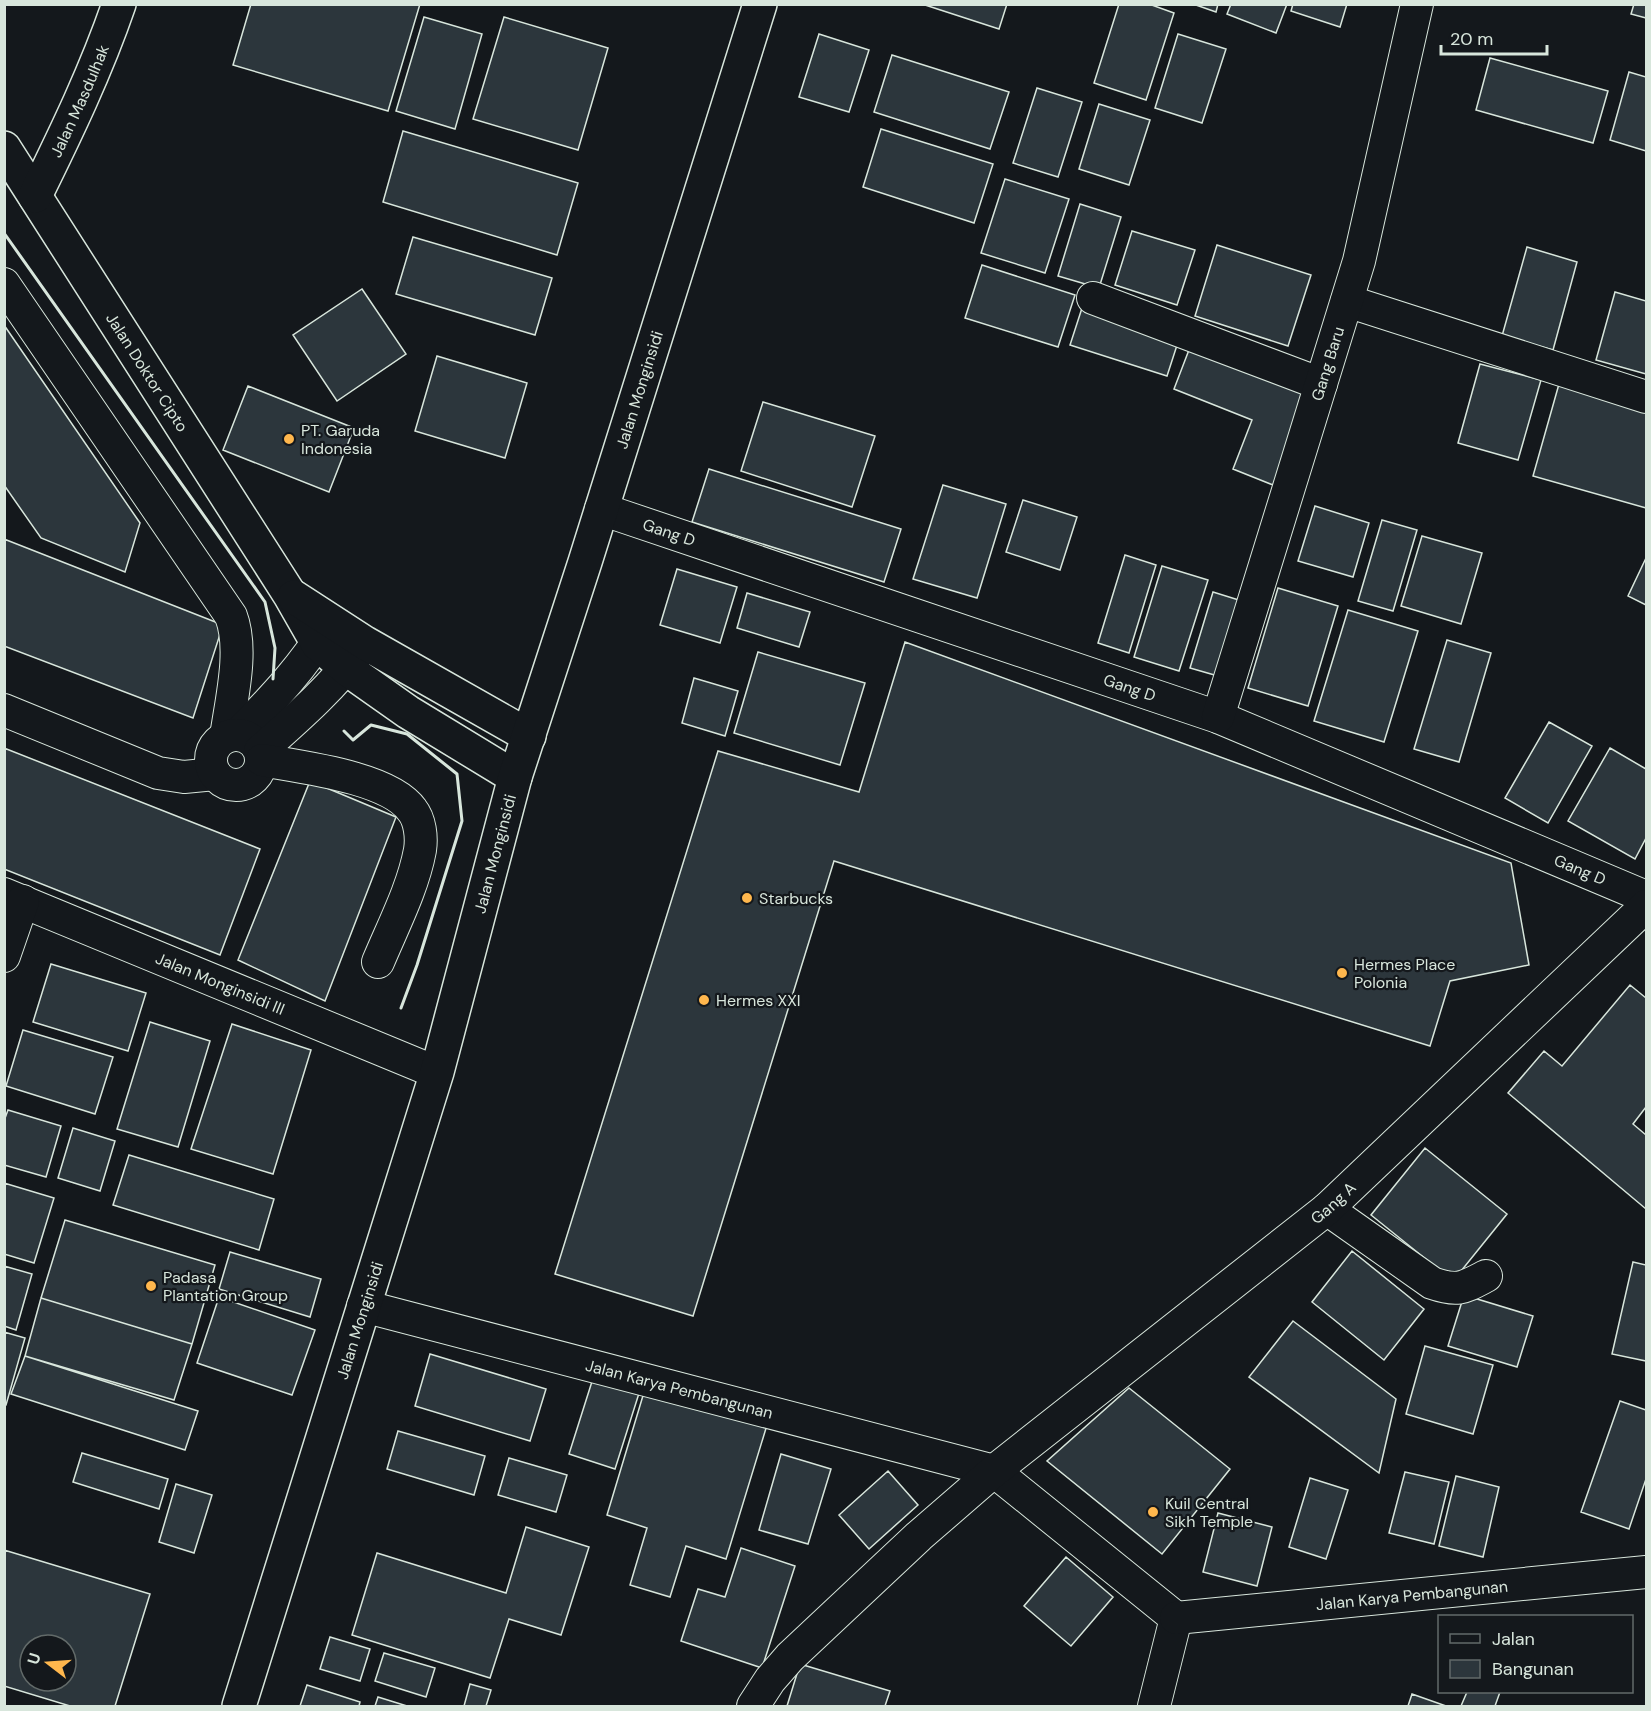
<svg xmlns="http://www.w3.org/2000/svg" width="1651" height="1711" font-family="'DM Sans',sans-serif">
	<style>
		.building { fill: #2c363c; stroke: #d8e6dc; stroke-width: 1.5; fill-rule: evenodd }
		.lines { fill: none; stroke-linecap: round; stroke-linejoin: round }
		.minor-casing { stroke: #d8e6dc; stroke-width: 34 }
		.tertiary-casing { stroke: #d8e6dc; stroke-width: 36 }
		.secondary-casing { stroke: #d8e6dc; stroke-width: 36 }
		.minor { stroke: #14181c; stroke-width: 32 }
		.tertiary { stroke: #14181c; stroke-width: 33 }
		.secondary { stroke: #14181c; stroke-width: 33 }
		.wall { stroke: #d8e6dc; stroke-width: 3 }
		.poi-dot { fill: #ffb74d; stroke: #14181c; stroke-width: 2 }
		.labels { text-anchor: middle; stroke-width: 4.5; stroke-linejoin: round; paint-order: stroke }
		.street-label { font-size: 16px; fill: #d8e6dc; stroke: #14181c }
		.poi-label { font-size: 16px; fill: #d8e6dc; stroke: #14181c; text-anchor: start }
	</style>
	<rect width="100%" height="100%" fill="#14181c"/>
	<path class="building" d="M251,4H420L388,111L233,65Z
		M922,4H1007L999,29Z
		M1119,4H1149L1174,13L1146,100L1094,83Z
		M1193,4H1218L1216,12Z
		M1231,4H1287L1276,33L1227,14Z
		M1293,4H1347L1340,27L1291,11Z
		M1634,4H1646V18L1631,14Z
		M424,17L482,34L455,129L396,111Z
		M504,17L608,48L578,150L473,119Z
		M819,34L869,50L849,112L799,97Z
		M1178,34L1226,49L1202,123L1155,108Z
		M892,55L1009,92L990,149L874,112Z
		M1490,58L1608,91L1593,143L1476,110Z
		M1629,72L1646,77V151L1610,140Z
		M1037,88L1082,102L1058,177L1013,163Z
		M1099,104L1150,120L1129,185L1079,169Z
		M881,129L993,164L974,223L863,187Z
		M403,131L578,183L557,255L383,202Z
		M1005,179L1069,199L1045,273L981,253Z
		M1080,204L1121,217L1099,288L1058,276Z
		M1132,231L1195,250L1177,305L1115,285Z
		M413,237L552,278L535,335L396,294Z
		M1217,245L1311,275L1288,346L1195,316Z
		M1527,247L1577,262L1553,350L1502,336Z
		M982,265L1075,295L1058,347L965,318Z
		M362,289L406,354L337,401L293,335Z
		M1615,292L1646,301V374L1596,360Z
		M1083,305L1180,336L1167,376L1070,345Z
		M4,325L140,523L125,572L41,538L4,485Z
		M1192,342L1310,388L1273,485L1233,469L1252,420L1174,389Z
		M437,356L527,383L505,458L415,431Z
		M1480,364L1541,380L1518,460L1458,443Z
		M1559,384L1646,408V508L1533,476Z
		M248,386L354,428L329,492L223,450Z
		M763,402L875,436L852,507L741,471Z
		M709,469L901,529L884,582L692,522Z
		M943,485L1006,504L977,598L913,579Z
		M1023,500L1077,517L1060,570L1006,552Z
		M1315,506L1369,523L1353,577L1298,561Z
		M1382,520L1417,530L1393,611L1358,601Z
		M1422,536L1482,553L1461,624L1401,606Z
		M4,539L223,625L193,718L4,646Z
		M1125,555L1156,565L1129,653L1098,643Z
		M1646,558V605L1628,596Z
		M1162,566L1208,580L1179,671L1134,657Z
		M677,569L737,587L720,643L660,625Z
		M1278,588L1338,606L1308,706L1248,688Z
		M1213,592L1242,601L1218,676L1190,668Z
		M747,593L810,612L799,647L737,628Z
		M1348,610L1418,631L1384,742L1314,721Z
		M1447,640L1491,653L1459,762L1414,749Z
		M905,642L1511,863L1529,965L1450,981L1430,1046L834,861L693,1316L555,1274L718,751L859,792Z
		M758,652L865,683L840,765L734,733Z
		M694,678L738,691L725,736L682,723Z
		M1549,722L1592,746L1548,823L1505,798Z
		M4,748L260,849L220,955L4,869Z
		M1610,748L1646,769V838L1635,859L1568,821Z
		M310,781L396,817L325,1001L238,960Z
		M51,964L146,993L128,1051L33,1022Z
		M1630,985L1646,998V1107L1633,1124L1646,1135V1209L1508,1093L1544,1051L1562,1066Z
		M150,1022L210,1041L178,1147L117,1129Z
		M232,1024L311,1050L273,1174L191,1149Z
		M23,1030L113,1057L95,1114L6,1086Z
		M8,1110L61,1126L46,1177L4,1165V1121Z
		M73,1128L115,1141L100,1191L58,1178Z
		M1425,1148L1507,1214L1453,1281L1371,1215Z
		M129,1155L274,1199L259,1250L113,1205Z
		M4,1183L54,1198L34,1263L4,1254Z
		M65,1220L215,1265L192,1344L41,1298Z
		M1352,1251L1424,1309L1384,1360L1312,1302Z
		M230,1252L321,1279L310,1317L219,1289Z
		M1633,1262L1646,1265V1361L1612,1354Z
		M4,1266L32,1274L16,1330L4,1326Z
		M1464,1295L1533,1316L1517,1367L1448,1346Z
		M219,1297L315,1330L292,1395L197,1363Z
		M41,1298L192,1344L174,1400L25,1356Z
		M1293,1321L1396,1399L1379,1473L1249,1377Z
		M4,1332L25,1338L6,1405H4Z
		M1425,1346L1493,1365L1473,1434L1406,1414Z
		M430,1354L546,1389L530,1441L415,1406Z
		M25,1356L198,1411L185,1450L11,1394Z
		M595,1372L641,1387L615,1469L569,1454Z
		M1129,1388L1230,1469L1162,1554L1047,1461Z
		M645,1389L767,1425L726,1559L686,1546L670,1597L630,1585L647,1528L607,1515Z
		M1620,1401L1646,1410V1479L1629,1529L1581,1512Z
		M398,1431L485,1456L474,1495L387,1469Z
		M82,1453L168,1479L159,1509L73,1482Z
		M781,1454L831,1469L808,1544L759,1530Z
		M509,1458L567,1475L556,1512L498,1495Z
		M888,1471L918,1505L869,1549L839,1515Z
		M1405,1472L1449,1482L1434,1544L1389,1533Z
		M1456,1476L1499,1487L1483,1557L1439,1546Z
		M1310,1478L1348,1490L1326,1559L1289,1547Z
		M176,1484L212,1495L194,1553L159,1542Z
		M1218,1513L1272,1527L1257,1586L1203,1572Z
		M526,1527L589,1547L561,1635L509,1619L490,1678L352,1635L377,1553L506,1593Z
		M741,1548L795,1566L762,1668L681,1641L698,1589L725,1597Z
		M4,1550L150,1594L115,1706H70L4,1686ZM30,1645H66V1681H30Z
		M1066,1557L1113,1597L1071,1646L1024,1606Z
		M330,1637L370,1649L360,1681L320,1669Z
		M384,1653L435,1668L426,1697L375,1681Z
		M800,1664L890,1691L885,1706H787Z
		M470,1684L491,1690L486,1706H464Z
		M307,1685L360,1702L359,1706H300Z
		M1467,1692H1500L1495,1706H1461Z
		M1412,1694L1446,1706H1408Z
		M378,1697L407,1706H375Z"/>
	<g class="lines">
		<g class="minor-casing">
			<g id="minor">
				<path d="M4,284L231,616C244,650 231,701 226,737"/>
				<path d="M1093,298L1321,384"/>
				<path d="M1347,301L1646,397"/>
				<path id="s1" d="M601,509L1218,717L1646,897"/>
				<path d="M4,710L158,773L184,777L215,774"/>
				<path id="s2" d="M1218,717L1359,261L1417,4"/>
				<path d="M238,734C274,698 303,667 331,622"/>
				<circle cx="236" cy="760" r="25"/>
				<path d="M260,751C296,719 332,688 361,649"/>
				<path d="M262,760C300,767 389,777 412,810C420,820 422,837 420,850C413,888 393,926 378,962"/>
				<path id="s3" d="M4,894L421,1066L437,1072"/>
				<path d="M4,956L23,901"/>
				<path d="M1327,1209L1432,1283C1458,1292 1463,1288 1486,1276"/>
				<path id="s4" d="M363,1306L994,1471L1176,1618L1154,1706"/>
				<path id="s5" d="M1176,1618L1646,1572"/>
				<path id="s6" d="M753,1706L770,1680L790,1657L919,1536L994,1471L1327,1209L1646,906"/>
			</g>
		</g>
		<g class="tertiary-casing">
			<g id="tertiary">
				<path id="s7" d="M4,148L290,595L318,644L347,669L408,712L515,777"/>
				<path id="s8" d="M35,196C66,133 96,71 119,4"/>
				<path d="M294,597L365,643L529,736"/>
			</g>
		</g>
		<g class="secondary-casing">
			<g id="secondary">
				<path id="s9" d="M239,1706L437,1072L515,777L585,562L760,4"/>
			</g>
		</g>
		<use href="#minor" class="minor"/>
		<use href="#tertiary" class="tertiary"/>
		<use href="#secondary" class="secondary"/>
		<path class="wall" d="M4,233L265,602L275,648L273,679
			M344,731L353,740L371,725L407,734L457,774L462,821L417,965L401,1008"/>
	</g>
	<g class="poi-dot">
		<circle cx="289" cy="439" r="6"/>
		<circle cx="747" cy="898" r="6"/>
		<circle cx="1342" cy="973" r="6"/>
		<circle cx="704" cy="1000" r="6"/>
		<circle cx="151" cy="1286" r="6"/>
		<circle cx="1153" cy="1512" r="6"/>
	</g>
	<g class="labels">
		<g class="street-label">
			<text dy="6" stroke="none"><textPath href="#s8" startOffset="105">Jalan Masdulhak</textPath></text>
			<text dy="6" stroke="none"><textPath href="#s2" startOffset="370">Gang Baru</textPath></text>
			<text dy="6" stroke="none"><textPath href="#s7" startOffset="266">Jalan Doktor Cipto</textPath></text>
			<text dy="6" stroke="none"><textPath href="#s9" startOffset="1376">Jalan Monginsidi</textPath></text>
			<text dy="6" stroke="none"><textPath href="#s1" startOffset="72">Gang D</textPath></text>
			<text dy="6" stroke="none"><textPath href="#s1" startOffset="558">Gang D</textPath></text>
			<text dy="6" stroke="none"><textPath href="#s9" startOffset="890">Jalan Monginsidi</textPath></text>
			<text dy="6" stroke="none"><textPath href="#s1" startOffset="1044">Gang D</textPath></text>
			<text dy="6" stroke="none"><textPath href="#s3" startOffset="234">Jalan Monginsidi III</textPath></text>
			<text dy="6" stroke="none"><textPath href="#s6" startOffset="770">Gang A</textPath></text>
			<text dy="6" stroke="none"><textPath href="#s9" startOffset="404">Jalan Monginsidi</textPath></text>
			<text dy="6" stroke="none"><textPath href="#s4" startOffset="327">Jalan Karya Pembangunan</textPath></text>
			<text dy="6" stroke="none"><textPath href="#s5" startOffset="237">Jalan Karya Pembangunan</textPath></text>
		</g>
		<g class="poi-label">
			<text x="301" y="436">PT. Garuda<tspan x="301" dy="18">Indonesia</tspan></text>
			<text x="759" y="904">Starbucks</text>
			<text x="1354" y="970">Hermes Place<tspan x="1354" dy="18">Polonia</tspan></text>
			<text x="716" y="1006">Hermes XXI</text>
			<text x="163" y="1283">Padasa<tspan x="163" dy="18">Plantation Group</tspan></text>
			<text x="1165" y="1509">Kuil Central<tspan x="1165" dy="18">Sikh Temple</tspan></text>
		</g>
	</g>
	<rect width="1651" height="1711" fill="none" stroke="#d8e6dc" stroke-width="12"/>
	<rect x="1438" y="1615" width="195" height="78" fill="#14181c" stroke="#626a69" stroke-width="1.5"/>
	<rect x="1450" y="1634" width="30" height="9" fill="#14181c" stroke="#626a69" stroke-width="1.5"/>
	<text x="1492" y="1645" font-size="18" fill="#d8e6dc">Jalan</text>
	<rect x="1450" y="1660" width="30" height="18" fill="#2c363c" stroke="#626a69" stroke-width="1.5"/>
	<text x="1492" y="1675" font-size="18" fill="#d8e6dc">Bangunan</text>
	<g transform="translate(48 1663) rotate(287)"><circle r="28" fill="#14181c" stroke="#626a69" stroke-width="1.5"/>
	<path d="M0-4.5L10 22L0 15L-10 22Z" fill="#ffb74d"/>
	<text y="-9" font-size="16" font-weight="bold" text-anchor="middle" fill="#d8e6dc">U</text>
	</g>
	<path d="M1441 45v9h106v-9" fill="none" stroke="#d8e6dc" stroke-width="3"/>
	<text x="1450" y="45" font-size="18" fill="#d8e6dc" stroke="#14181c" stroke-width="4.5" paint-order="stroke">20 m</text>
</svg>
